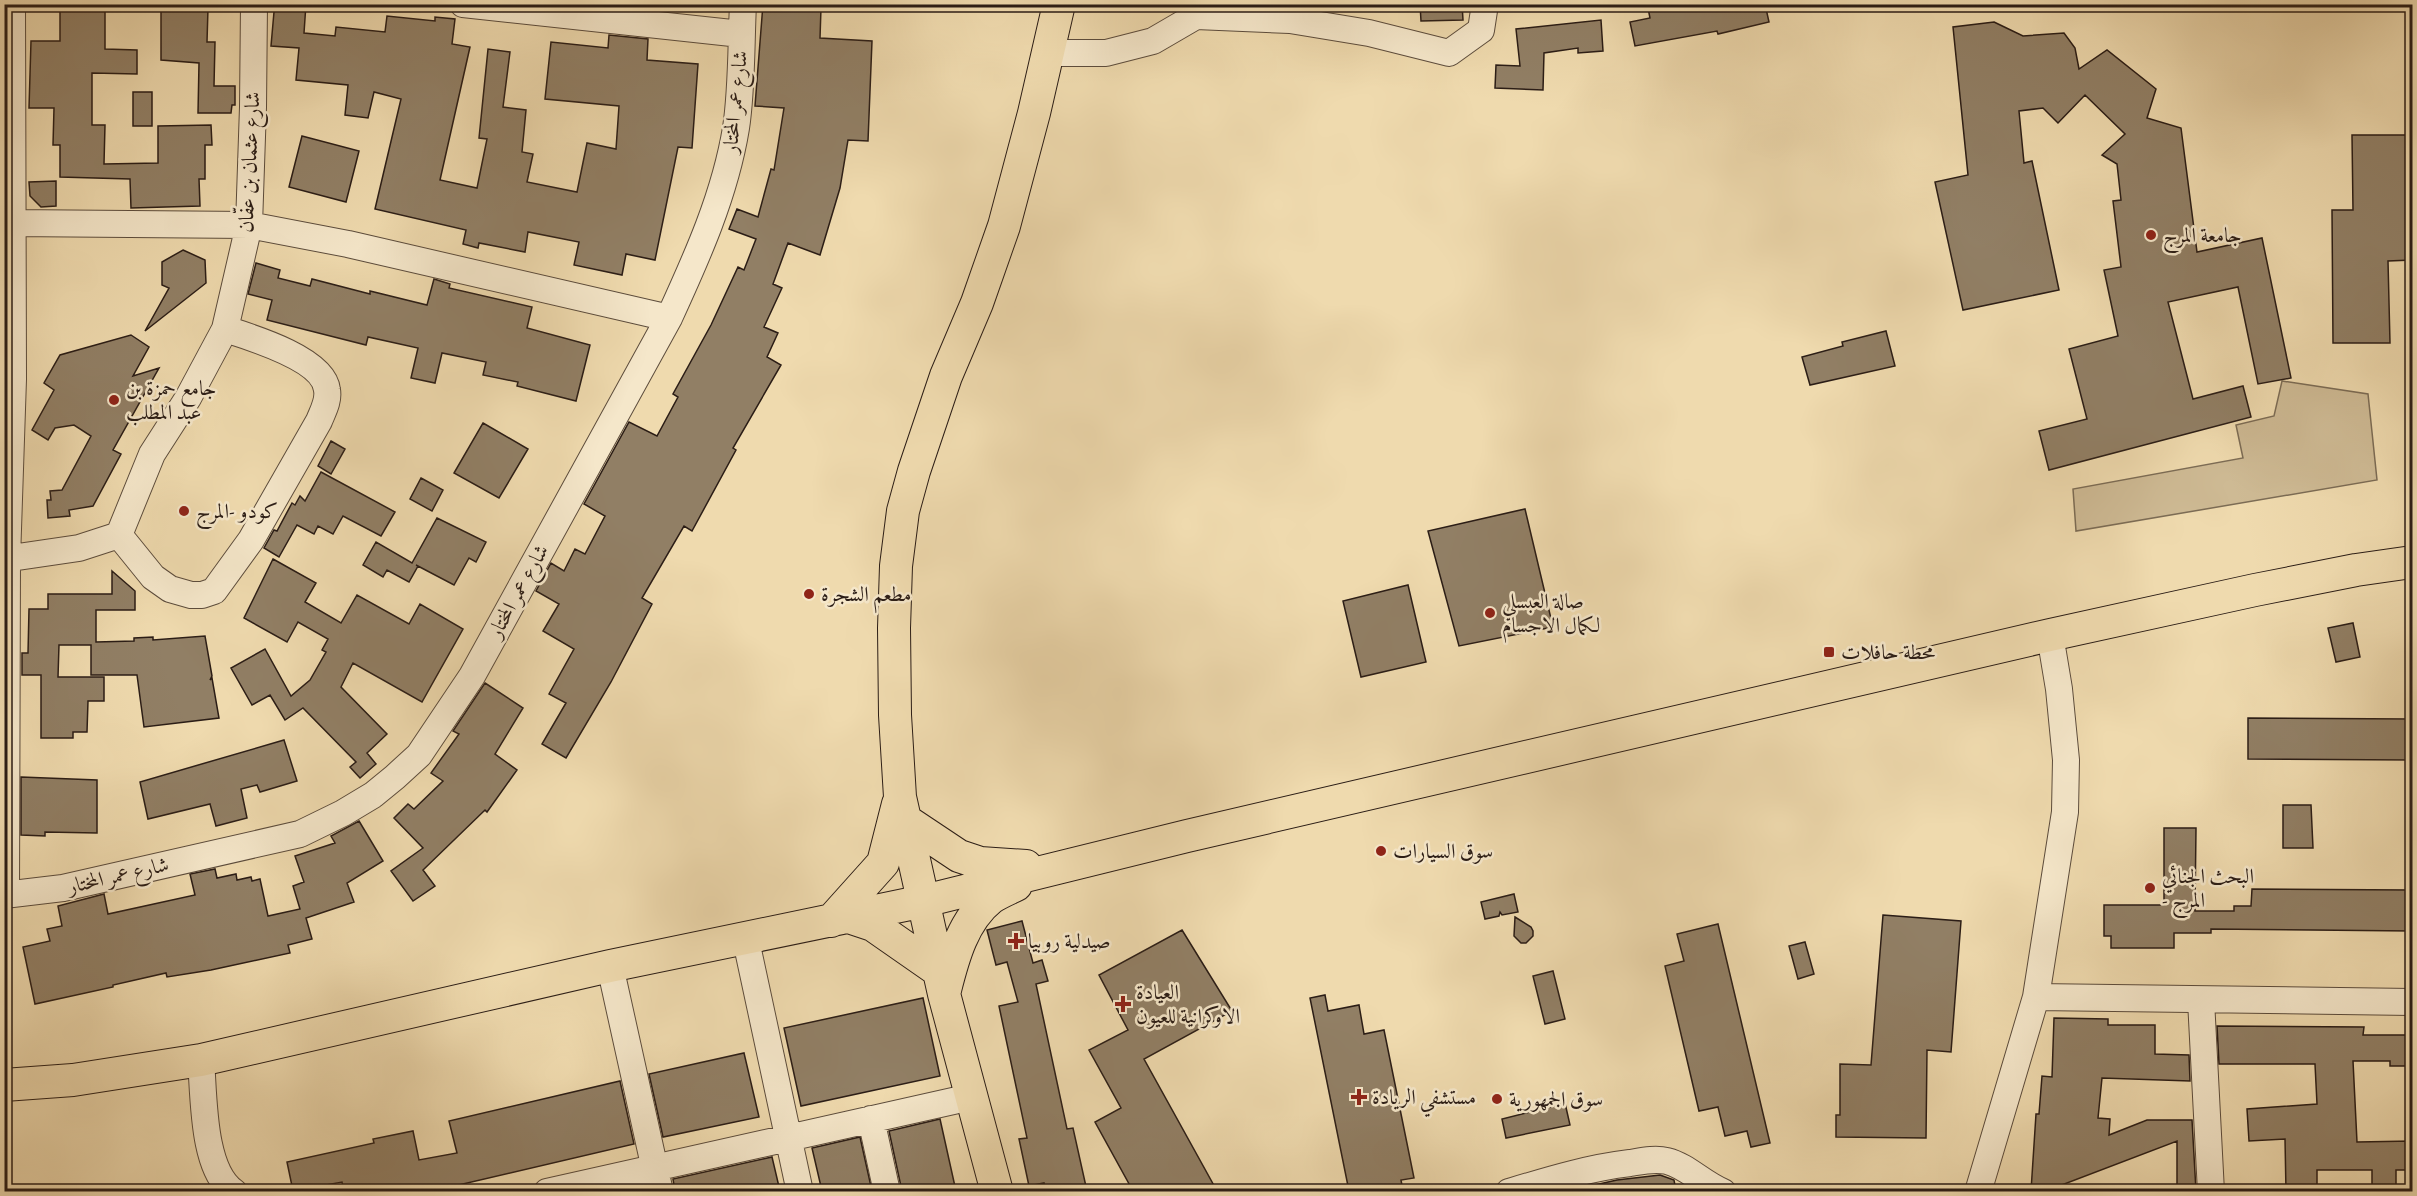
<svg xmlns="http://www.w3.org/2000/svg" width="2417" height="1196" font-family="'EB Garamond',Amiri,serif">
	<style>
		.green { fill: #ceba94; stroke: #7c6c55; stroke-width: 1.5 }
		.building { fill: #917f65; stroke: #2b1d16; stroke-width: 1.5 }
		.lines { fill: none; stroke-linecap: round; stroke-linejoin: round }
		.minor-casing { stroke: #5c4c3c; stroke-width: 28 }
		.major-casing { stroke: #2b1d16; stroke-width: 34 }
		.minor { stroke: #f5e7ca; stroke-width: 26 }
		.major { stroke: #efdaae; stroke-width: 32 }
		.poi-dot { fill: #8f2418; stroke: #f5e7ca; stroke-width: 2 }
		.labels { text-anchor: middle; stroke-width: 5; stroke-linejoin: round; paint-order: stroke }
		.street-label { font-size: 21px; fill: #2b1d16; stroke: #f5e7ca }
		.poi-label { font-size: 21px; fill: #2b1d16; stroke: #f5e7ca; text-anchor: start }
	</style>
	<rect width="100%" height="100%" fill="#efdaae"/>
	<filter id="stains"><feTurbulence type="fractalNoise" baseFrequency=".00333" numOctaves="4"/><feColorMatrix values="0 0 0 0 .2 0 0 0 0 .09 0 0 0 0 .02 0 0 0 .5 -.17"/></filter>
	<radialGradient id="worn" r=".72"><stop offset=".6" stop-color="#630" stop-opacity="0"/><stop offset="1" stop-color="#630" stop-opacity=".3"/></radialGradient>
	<path class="green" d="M2282,381L2368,394L2377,480L2076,531L2073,489L2243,458L2236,425L2274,416Z"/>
	<path class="building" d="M279,4H306L304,33L335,36L336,27L385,32L387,16L435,21V17L455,19L452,44L470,47L440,180L477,188L487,139L479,138L488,49L510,52L503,107L526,110L522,152L533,154L527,182L577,192L587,143L616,149L619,106L545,99L551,42L608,48L609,35L648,39L647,60L698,64L692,148L678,147L655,260L626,254L622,275L574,265L579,242L528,232L525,252L479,243L478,248L463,244L466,230L375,209L401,99L374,92L368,118L345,115L348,85L296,80L299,48L271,46L274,12Z
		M763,4H815L814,8H821L820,38L872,41L868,141L848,140L840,188L820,255L788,243L773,284L782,288L764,327L778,333L767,357L781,365L733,448L736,450L692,531L684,526L642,598L652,604L611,682L566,758L542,744L566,703L549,694L574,649L543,631L559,604L536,591L551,563L564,571L575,549L585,554L605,516L584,504L629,422L657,436L678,397L673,394L711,325L738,267L744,270L756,239L729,229L737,209L758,217L771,169L774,170L784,108L755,106Z
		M1420,4H1462L1463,20L1421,21Z
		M1671,4H1765L1769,22L1718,34L1717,31L1635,46L1630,22L1650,18L1648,8Z
		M105,7V49L137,50V74L92,73V125H105L104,164L158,163V126L211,125L212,145H205V179H199L200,206L131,208L130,179L60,177V145H53L54,108H29L31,41H60V8Z
		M161,7L208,8L207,42H215L214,86H235V105H232L231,113H198L199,63L161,60Z
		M1601,20L1603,51L1578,53V48L1544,53L1543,90L1495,88L1496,65L1520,66L1516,29Z
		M1994,22L2023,36L2064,33L2075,48L2079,69L2107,50L2156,89L2147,118L2181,128L2197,252L2262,238L2291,378L2258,384L2238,287L2168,302L2193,399L2243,386L2251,417L2049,470L2039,431L2087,419L2069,349L2118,336L2104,270L2121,267L2113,201L2121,200L2117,164L2102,155L2125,134L2085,95L2058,123L2043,108L2019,111L2024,163L2032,161L2059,290L1963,310L1935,182L1968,175L1953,27Z
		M133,92H152V126H133Z
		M2352,135H2412V260L2388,261L2390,343H2333L2332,210H2353Z
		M302,136L359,151L346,202L289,187Z
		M56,181V206L41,207L30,196L29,182Z
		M183,250L205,260L206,283L145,331L169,288L162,285V262Z
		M256,263L280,270L278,278L310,286L312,279L370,294V291L427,305L434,279L450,284L449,288L532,307L527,328L590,345L576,401L517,386L518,382L483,375L486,362L442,353L435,383L411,378L418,348L368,337L366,345L267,320L272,300L248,294Z
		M1886,331L1895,366L1810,385L1802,357L1843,346L1842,342Z
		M131,335L149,347L133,376L159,368L113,450L121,454L93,506L69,510L70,516L48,518L47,500H51L50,491L62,490L91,436L74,425L55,428L48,440L32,430L54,390L44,383L60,355Z
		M483,423L528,449L499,498L454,473Z
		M331,441L345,449L331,474L318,466Z
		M321,472L395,512L381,536L343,516L333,534L318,526L314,534L297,525L279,557L264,548L274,530L277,531L292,503L295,505L300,496L305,501Z
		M421,478L443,490L432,511L410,499Z
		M1525,509L1553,627L1459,646L1428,531Z
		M437,518L486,542L476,562L469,558L454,585L416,565L418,566L409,582L387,570L383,577L363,565L376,542L412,563Z
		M273,559L316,583L305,602L341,623L357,595L409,624L420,604L463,629L422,702L353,663L341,687L387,734L367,753L376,764L360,778L350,767L356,762L303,708L285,720L270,695L252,705L231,668L265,649L291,696L310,680L326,652L322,650L328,639L298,622L287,642L244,618Z
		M112,571L135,591V610H96V642L134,641V638L153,637V640L205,636L212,676L210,680L212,678L219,718L144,727L137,675H91V645H59L58,677H104V701H88L87,732H73V738H41V675H22V653H28L29,609H48V594H112Z
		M1408,585L1426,662L1361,677L1343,601Z
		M2353,623L2360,657L2336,662L2328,628Z
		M485,683L523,708L495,754L517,770L487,812L485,810L423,870L435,886L413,901L391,871L423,848L394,818L408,804L414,809L443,781L431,773L459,734L453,731Z
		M2248,718L2412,719V760L2248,759Z
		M284,740L297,781L260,792L257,785L241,789L247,818L216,826L210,804L148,819L140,782Z
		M21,777L97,780V833L45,832V836L21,835Z
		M2283,805H2311L2313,848H2283Z
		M359,821L383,861L347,883L354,902L306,918L312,939L288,945L290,953L211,970L167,977L166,973L113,985V987L35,1004L23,947L50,941L47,929L62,926L58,906L104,894L108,914L195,895L190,874L215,869L217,878L236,874L237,880L251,877L252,881L260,879L268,916L300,909L293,886L304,882L295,856L335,843L331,836Z
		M2164,828H2196L2195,911H2234V906H2251L2252,889L2412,890V931L2211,929V933H2174V948H2111V936H2104V905H2164Z
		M1514,894L1518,912L1502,915L1500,912L1499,916L1485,919L1481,902Z
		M1883,915L1961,921L1951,1052L1927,1050L1926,1138L1836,1137V1115H1840V1064L1871,1065Z
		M1515,917L1531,927L1533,931V936L1526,943H1521L1514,936Z
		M1022,921L1033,963L1042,960L1048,981L1036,984L1067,1129L1073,1128L1087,1191H1046L1044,1183L1029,1186L1019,1139L1027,1138L999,1006L1018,1002L1007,962L996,965L987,930Z
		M1718,924L1770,1143L1751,1147L1747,1131L1725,1136L1718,1107L1699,1111L1665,966L1684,961L1677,934Z
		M1182,930L1232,1011L1144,1059L1217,1191H1133L1095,1122L1121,1108L1089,1050L1128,1030L1099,975Z
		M1805,942L1814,974L1798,979L1789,946Z
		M1553,971L1565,1019L1545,1024L1533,976Z
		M1325,995L1328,1011L1359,1005L1364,1034L1384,1030L1414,1178L1401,1180L1403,1191H1349L1310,998Z
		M923,998L940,1076L801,1106L784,1028Z
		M2054,1018L2108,1019V1025H2155V1054L2189,1055L2190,1081L2102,1078L2098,1118L2110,1119L2109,1135L2147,1120H2192L2196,1191H2177V1141L2046,1191H2031L2036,1114H2039L2042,1076L2052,1077Z
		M2217,1026L2364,1027L2363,1035H2412V1066H2390V1061H2353L2357,1142L2412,1141V1170H2396V1191H2372V1170H2317V1191H2286L2285,1139L2249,1141L2247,1109L2317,1104L2315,1064H2219Z
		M744,1053L759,1117L663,1137L649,1074Z
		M620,1081L634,1144L433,1191H344L342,1182L293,1191L287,1162L374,1143L373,1139L413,1131L419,1160L457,1153L449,1121Z
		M1565,1103L1570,1125L1506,1138L1502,1119Z
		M940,1119L956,1191H902L889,1131Z
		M860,1137L872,1191H822L812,1148Z
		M772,1157L780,1191H675L673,1179Z
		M1660,1175L1674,1180L1676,1191H1568L1617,1180Z"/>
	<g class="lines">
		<g class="minor-casing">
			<path id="minor" d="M463,4L741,34
				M1047,53H1106L1153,41L1196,16L1290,20L1369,33L1449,53L1481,30L1485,4
				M11,223L249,225L348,244L669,318
				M119,535L153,577L170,589L191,595H202L214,591L251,540L319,421C323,411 329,401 327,390C324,359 250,337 225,329
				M4,559L79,548L119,535L152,454L188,398L225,329L249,225L253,107L254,4
				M4,895L63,888L300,834L343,813L373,795L395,777L419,755L472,676L669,318C697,257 725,195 736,128C742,89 741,44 743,4
				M6,895L7,559L13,379L12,4
				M745,936L800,1192
				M610,966L660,1192
				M2036,997L2412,1002
				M2201,1000L2211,1192
				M201,1060C204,1096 202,1170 234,1192
				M871,1119L887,1192
				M547,1192L971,1097
				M1509,1192C1549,1180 1588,1168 1630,1163C1642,1161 1655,1158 1667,1161C1687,1166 1703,1184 1723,1192
				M1978,1192L2036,997L2065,812L2066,760L2059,689L2050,635"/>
		</g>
		<g class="major-casing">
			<path id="major" d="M905,820L959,856L980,863L1026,866
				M849,917L873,925L939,971
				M831,921L883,863L898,804
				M945,990C953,958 963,920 991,898C998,893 1008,889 1016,885
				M4,1085L73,1080L201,1060L610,966L924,901L1187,836L2050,635L2255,590L2356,570L2412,562
				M997,1192L944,994L900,797L895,715L894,628L896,566L903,511L914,471L946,376L977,303L1004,226L1034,113L1059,4"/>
		</g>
		<use href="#minor" class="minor"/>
		<use href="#major" class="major"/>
	</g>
	<g class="poi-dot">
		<circle cx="2151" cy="235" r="6"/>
		<circle cx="114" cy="400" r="6"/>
		<circle cx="184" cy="511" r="6"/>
		<circle cx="809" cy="594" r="6"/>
		<circle cx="1490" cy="613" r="6"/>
		<rect x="1823" y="646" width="12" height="12" rx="3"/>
		<circle cx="1381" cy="851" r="6"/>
		<circle cx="2150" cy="888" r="6"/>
		<path d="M1013 932h6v6h6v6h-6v6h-6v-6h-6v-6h6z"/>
		<path d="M1120 995h6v6h6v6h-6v6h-6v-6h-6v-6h6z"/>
		<path d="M1356 1088h6v6h6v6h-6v6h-6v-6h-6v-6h6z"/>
		<circle cx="1497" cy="1099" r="6"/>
	</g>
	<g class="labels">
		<g class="street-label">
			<text transform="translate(735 102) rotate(-84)" y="7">شارع عمر المختار</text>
			<text transform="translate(249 162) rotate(-87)" y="7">شارع عثمان بن عفّان</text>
			<text transform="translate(518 591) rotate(-61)" y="7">شارع عمر المختار</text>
			<text transform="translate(118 875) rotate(-13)" y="7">شارع عمر المختار</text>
		</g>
		<g class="poi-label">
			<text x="2163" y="242">جامعة المرج</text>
			<text x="126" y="395">جامع حمزة بن<tspan x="126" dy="24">عبد المطلب</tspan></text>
			<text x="196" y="518">كودو -المرج</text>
			<text x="821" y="601">مطعم الشجرة</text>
			<text x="1502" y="608">صالة العبسلي<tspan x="1502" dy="24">لكمال الاجسام</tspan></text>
			<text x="1841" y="659">محطة حافلات</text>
			<text x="1393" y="858">سوق السيارات</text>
			<text x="2162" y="883">البحث الجنائي<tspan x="2162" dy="24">- المرج</tspan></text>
			<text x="1028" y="948">صيدلية روبيا</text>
			<text x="1136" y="999">العيادة<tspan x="1136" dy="24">الاوكرانية للعيون</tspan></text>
			<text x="1372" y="1104">مستشفي الريادة</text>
			<text x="1509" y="1106">سوق الجمهورية</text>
		</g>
	</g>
	<rect width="2417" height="1196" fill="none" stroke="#efdaae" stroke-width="24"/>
	<rect x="6" y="6" width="2405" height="1184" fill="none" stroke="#2b1d16" stroke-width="3"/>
	<rect x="12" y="12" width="2393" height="1172" fill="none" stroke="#2b1d16" stroke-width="1.5"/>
	<rect width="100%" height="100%" filter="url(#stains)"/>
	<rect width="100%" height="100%" fill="url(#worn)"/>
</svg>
